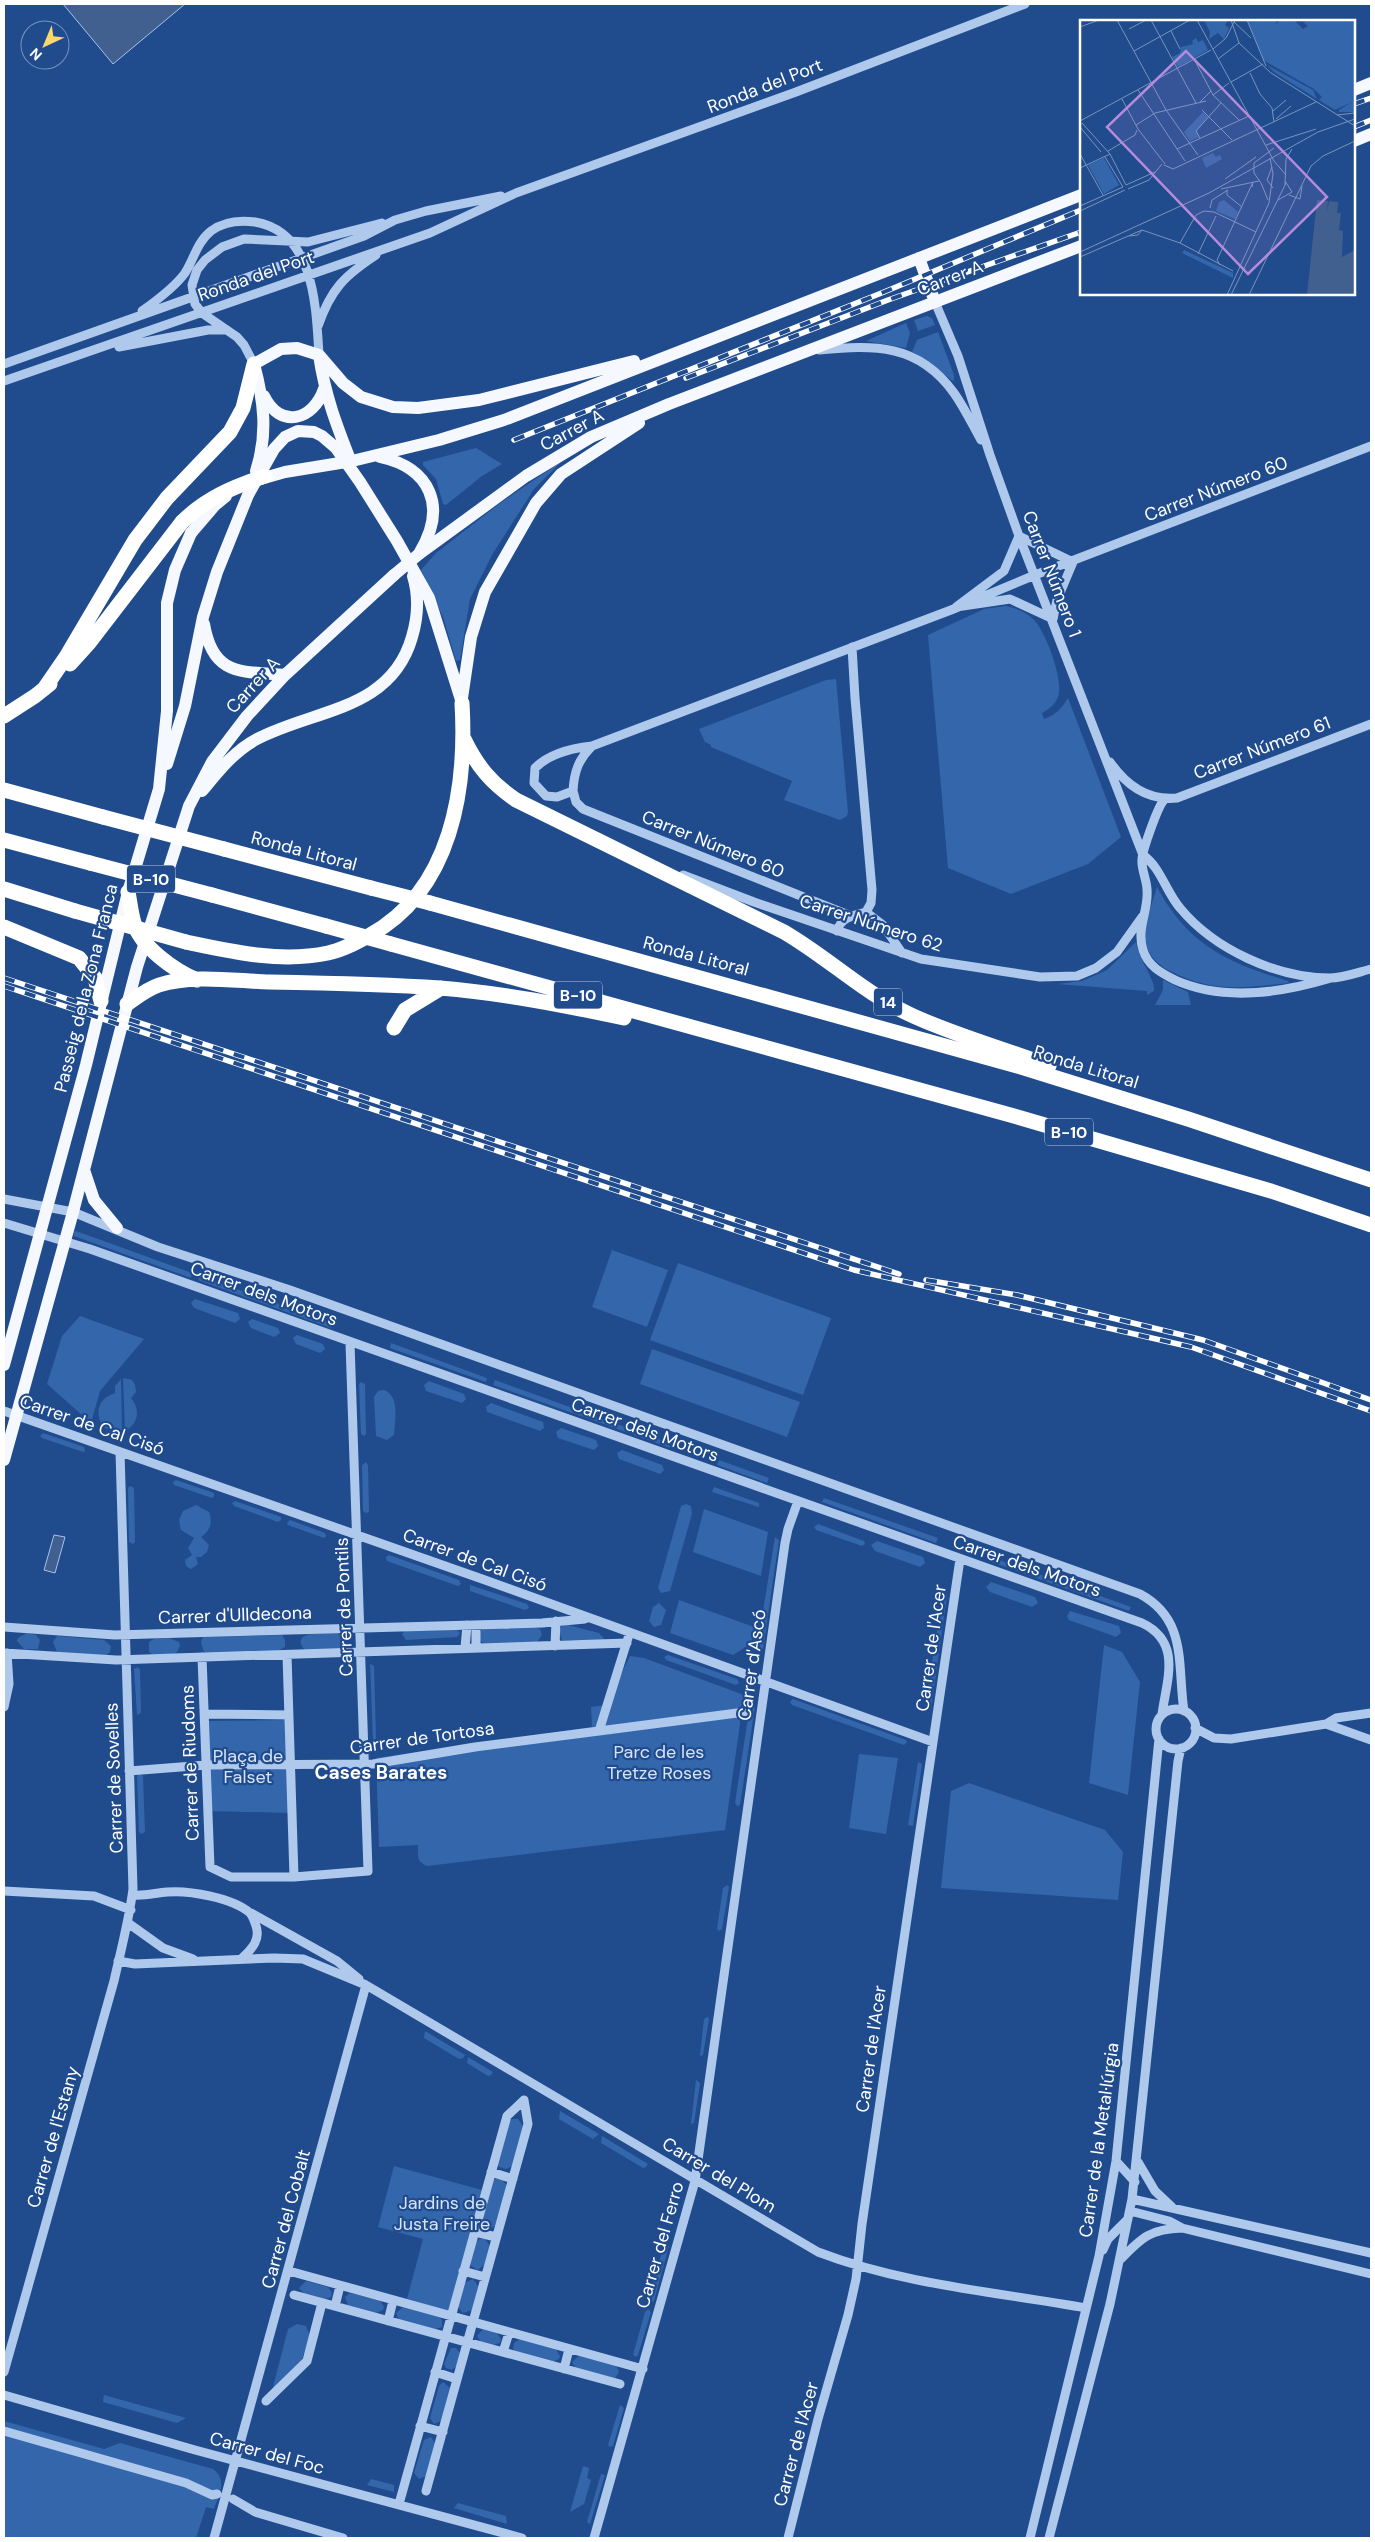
<svg xmlns="http://www.w3.org/2000/svg" width="1375" height="2542" font-family="'DM Sans',sans-serif">
	<style>
		.green { fill: #3466ac }
		.water { fill: #416090; stroke: #a3c3ee }
		.lines { fill: none; stroke-linecap: round; stroke-linejoin: round }
		.minor { stroke: #afc9ec; stroke-width: 9 }
		.major { stroke: #f5f8ff; stroke-width: 12 }
		.highway { stroke: #fff; stroke-width: 15 }
		.rail-casing { stroke: #fff; stroke-width: 5.5 }
		.rail { stroke: #204c8e; stroke-width: 4; stroke-dasharray: 11; stroke-linecap: butt }
		.major-bridge { stroke: #f5f8ff; stroke-width: 12 }
		.highway-bridge { stroke: #fff; stroke-width: 15 }
		.labels { text-anchor: middle; stroke-width: 4.5; stroke-linejoin: round; paint-order: stroke }
		.shield { fill: #204c8e; stroke: #bcc9dd; stroke-width: 1 }
		.shield-label { font-size: 16px; font-weight: bold; fill: #fff }
		.street-label { font-size: 18px; fill: #fff; stroke: #204c8e }
		.park-label { font-size: 18px; fill: #d5e4f9; stroke: #204c8e }
		.neighbourhood-label { font-size: 19px; font-weight: bold; fill: #fff; stroke: #204c8e }
		.inset-road { fill: none; stroke: #7994bb; stroke-width: 1 }
		.view { fill: #b68bdc; fill-opacity: 0.15; stroke: #b68bdc; stroke-width: 2.5 }
		.inset-edge { fill: none; stroke: #fff; stroke-width: 2.5 }
	</style>
	<rect width="100%" height="100%" fill="#204c8e"/>
	<path class="green" d="M927,316L932,318L935,325L918,331L914,320Z
		M906,323L910,333L906,348L866,341Z
		M938,332L954,375V381L951,380L930,362L912,352L917,340Z
		M476,448L502,464L482,476L446,505L443,504L436,479L423,465V462Z
		M562,461L534,489L492,555L470,599L460,660L456,661L443,617L421,570L436,553L499,504Z
		M1006,606C1016,608 1026,612 1034,620C1046,632 1064,681 1058,697C1055,705 1049,709 1042,713L1044,719C1056,715 1062,708 1068,698L1121,837L1088,864L1011,894L948,868L928,635L984,609Z
		M836,679L848,812L847,816L840,820L784,800L792,781L711,747V745L705,742L699,729L826,680Z
		M1157,887C1188,945 1228,963 1288,981L1289,983C1242,988 1213,993 1170,971C1156,964 1145,952 1145,935C1146,919 1152,903 1157,887Z
		M1136,942C1138,959 1156,980 1154,991L1147,995V991L1057,984L1082,981L1107,970Z
		M1163,980L1188,992L1191,1005H1155L1163,990Z
		M76,1231L192,1273L191,1278L74,1236V1232Z
		M612,1250L668,1270L647,1327L592,1307Z
		M678,1263L831,1318L803,1395L650,1340Z
		M200,1276L333,1323L331,1328L198,1280Z
		M195,1299L238,1313L240,1319L235,1323L194,1308L191,1303Z
		M80,1316L144,1339L100,1391L91,1423L47,1384L62,1336Z
		M252,1319L278,1328L280,1333L274,1337L251,1328L248,1322Z
		M297,1335L323,1344L325,1349L320,1353L296,1344L293,1338Z
		M391,1343L487,1378L486,1382L390,1348Z
		M652,1349L800,1402L787,1437L640,1384Z
		M123,1378L132,1380L135,1385L136,1392L131,1398C141,1410 138,1424 125,1431Z
		M121,1379L122,1432H112L104,1427C93,1413 99,1398 115,1393V1386Z
		M495,1380L672,1444L671,1448L493,1385Z
		M429,1381L464,1394L466,1399L462,1403L426,1391L424,1385Z
		M361,1382L365,1384L366,1434L364,1436L361,1434L359,1384Z
		M384,1390C400,1396 395,1420 394,1435L387,1440L376,1436L374,1397L378,1391Z
		M491,1403L543,1422L544,1428L540,1431L487,1412L486,1407Z
		M561,1428L596,1440L598,1446L594,1450L558,1438L556,1432Z
		M43,1433L84,1447L85,1451L83,1452L42,1438L40,1436Z
		M622,1450L662,1465L664,1470L660,1474L619,1459L617,1453Z
		M719,1460L769,1478L767,1483L717,1465Z
		M366,1462L368,1465L369,1512L366,1513L363,1511L362,1465Z
		M176,1480L214,1493V1496L212,1498L174,1485L173,1482Z
		M130,1486L134,1488L135,1542L133,1544L129,1542L128,1488Z
		M714,1487L759,1503V1507L712,1492Z
		M824,1498L938,1538L936,1543L822,1502Z
		M235,1501L281,1517V1520L278,1522L234,1506L232,1503Z
		M686,1504L691,1506L692,1514L670,1591L661,1593L658,1588L681,1506Z
		M196,1505L209,1512C213,1523 210,1531 201,1537L209,1545L207,1552L201,1557H196L198,1564L191,1569L186,1566L185,1560L192,1555L188,1548L194,1538L181,1530L179,1520L183,1511Z
		M704,1509L768,1532L761,1576L693,1552Z
		M290,1520L325,1533L326,1536L324,1538L288,1525L287,1523Z
		M818,1524L864,1541L865,1544L862,1546L816,1530L814,1527Z
		M775,1537L779,1540L763,1649L759,1650L757,1648Z
		M877,1541L923,1557L925,1563L920,1567L875,1551L871,1545Z
		M389,1555L459,1580L461,1584L458,1586L387,1561L386,1557Z
		M991,1557L1131,1607L1129,1611L989,1561Z
		M991,1582L1035,1597L1038,1603L1032,1607L990,1592L986,1587Z
		M470,1585L527,1604L529,1608L525,1610L470,1591Z
		M943,1592L947,1595L931,1709L928,1711L925,1707Z
		M679,1600L754,1627L752,1643L733,1655L670,1633Z
		M659,1603L666,1610L661,1625L654,1627L649,1621L653,1607Z
		M1070,1611L1119,1626L1121,1633L1116,1637L1069,1620L1067,1616Z
		M568,1625L599,1633L605,1640H562L559,1631L562,1626Z
		M535,1627L540,1629L542,1635L537,1642L484,1644L479,1639L481,1630L485,1628Z
		M456,1629L460,1633L457,1637L406,1640L402,1634L406,1630Z
		M337,1632L344,1640L341,1650H305C288,1631 326,1632 337,1632Z
		M27,1633L36,1635L40,1640L38,1649H24L17,1641L18,1638Z
		M282,1635L285,1640V1647L276,1652L210,1654L204,1652L201,1642L203,1637Z
		M57,1636L104,1640L111,1646L110,1652L105,1656L57,1652L53,1642Z
		M169,1638L179,1642L180,1646L175,1655L152,1654L149,1652V1642L154,1639Z
		M1104,1645L1122,1652L1140,1682L1128,1795L1089,1783Z
		M668,1655L737,1679L739,1683L736,1685L666,1660L664,1657Z
		M630,1656L644,1658L744,1695L725,1830L427,1866C416,1861 418,1856 418,1845L379,1847L376,1758L592,1727L591,1707L606,1705Z
		M370,1664L374,1666L376,1739L373,1740Z
		M137,1667L140,1669L141,1713L137,1715L134,1669Z
		M793,1699L906,1740L907,1742L904,1745L792,1705L790,1702Z
		M750,1704L755,1707L740,1805L737,1806L735,1803Z
		M289,1720L292,1813L208,1811L205,1721Z
		M859,1754L898,1758L886,1834L849,1828Z
		M918,1762L922,1764L913,1826L908,1825Z
		M140,1774L143,1776L145,1832L141,1834L139,1832L137,1776Z
		M969,1783L1105,1830L1123,1852L1118,1900L941,1888L951,1791Z
		M727,1885L729,1887L722,1929L719,1931L717,1929L723,1888Z
		M708,2017L709,2019L703,2055L700,2056L704,2019Z
		M425,2031L465,2055L463,2058L459,2059L424,2038Z
		M468,2057L493,2072L491,2075L488,2076L467,2063Z
		M696,2080L700,2083L694,2123L691,2124Z
		M560,2111L599,2134L593,2139L559,2119Z
		M512,2119H518L523,2126L512,2166L506,2169L499,2167L497,2162L509,2122Z
		M602,2136L648,2164L646,2167L643,2168L601,2143Z
		M394,2166L482,2190L449,2311L407,2299L423,2239L378,2227Z
		M495,2179H502L507,2186L495,2226L490,2229L483,2226L481,2222L492,2182Z
		M479,2239H485L490,2246L484,2265L478,2270L471,2266C469,2259 473,2245 479,2239Z
		M665,2242L669,2246L654,2301L651,2303L648,2298Z
		M473,2279L478,2286L472,2310L463,2313L458,2307L464,2283Z
		M306,2281L328,2287L332,2293L331,2297L324,2300L304,2294L299,2288Z
		M350,2293L380,2300L384,2307L383,2310L376,2313L348,2305L345,2297Z
		M403,2307L439,2317L442,2320V2327L435,2329L399,2320L396,2313Z
		M648,2309L651,2312L638,2355L636,2357L633,2355L645,2312Z
		M297,2324L306,2326L310,2336L301,2362L275,2387H273L288,2329Z
		M483,2329L497,2333L501,2339L500,2343L493,2345L481,2342L477,2336Z
		M520,2339L556,2349L560,2356L559,2359L552,2362L516,2352L513,2349L514,2343Z
		M451,2348H456L460,2353L456,2367L451,2370L446,2368L444,2364Z
		M579,2356L616,2365L619,2372L615,2378L576,2369L572,2362Z
		M443,2382L450,2388L441,2421L434,2424L430,2418L439,2386Z
		M104,2395L186,2418L177,2423L103,2402Z
		M620,2405L624,2408L613,2446L610,2447L608,2445Z
		M4,2421L104,2449L120,2443L213,2469C228,2481 219,2494 214,2509L206,2507L196,2538H4Z
		M431,2437L435,2443L426,2476L419,2479L414,2473L424,2440Z
		M583,2466L589,2468L587,2478L591,2480L584,2504L570,2512Z
		M601,2474L605,2475L590,2524L587,2522Z
		M371,2479L394,2485V2492L367,2485Z
		M458,2503L506,2516L507,2524L454,2508Z"/>
	<path class="water" d="M63,4H185L113,64Z
		M54,1535L65,1537L55,1573L44,1570Z"/>
	<g class="lines">
		<path class="minor" d="M935,302L958,356L990,455L1019,536L1143,855
			M142,311C156,301 175,287 185,273C194,259 197,242 211,231C223,222 240,220 255,222C315,232 316,308 319,355
			M318,326C331,289 344,276 376,255
			M119,347L208,330H227
			M819,350C874,345 918,343 954,393C964,407 972,424 981,440
			M4,364L364,236L395,220L426,211L501,196
			M254,364L244,345L237,337L202,313L195,304L192,285L197,270L205,260L222,247L244,239L308,242L382,223
			M4,381L430,233L516,193L796,92L1025,4
			M1019,536L1073,562L1057,600L1053,619L1010,599L956,607L1004,571Z
			M592,746C579,759 574,771 573,791L557,797L546,796L534,783L535,768C549,754 573,748 592,746L951,610L1035,575L1371,446
			M1110,762C1126,785 1148,801 1177,798L1371,724
			M573,791L576,802L583,809L851,916
			M1164,800C1158,806 1142,851 1142,860C1141,869 1147,880 1147,890C1149,910 1136,928 1143,950C1148,966 1161,973 1175,980C1224,1002 1281,993 1331,978
			M1143,855C1161,868 1166,892 1180,908C1214,949 1276,978 1330,978C1343,978 1359,972 1371,969
			M683,875L754,902L921,959L1040,977L1077,976L1096,968L1117,952L1142,917
			M866,912L883,925L902,953
			M837,931C841,917 853,916 866,912L871,903L872,890L855,698L852,647
			M4,1199L73,1212L158,1247L290,1290L1140,1594C1188,1620 1177,1665 1184,1711
			M4,1223L90,1249L1142,1623C1182,1642 1167,1679 1162,1714
			M4,1411L485,1580L933,1742
			M476,1625V1648
			M4,1627L115,1635L542,1623L585,1619
			M555,1646L556,1621
			M465,1648L467,1625
			M4,1653L116,1660L627,1643
			M287,1655L294,1877
			M202,1657L210,1867L231,1877H294L368,1871L350,1343
			M4,1707L9,1684L7,1653
			M1156 1729a20 20 0 1 1 40 0a20 20 0 1 1-40 0Z
			M204,1714L289,1715
			M1326,1724L1371,1740
			M1195,1728L1214,1738L1231,1739L1326,1724L1336,1718L1371,1713
			M599,1731L745,1712
			M129,1771L206,1765L373,1764L475,1747L599,1731L628,1638
			M4,1891L94,1896L131,1910
			M133,1895C145,1896 155,1893 167,1892C189,1890 233,1898 250,1913C252,1915 254,1920 255,1923C262,1939 252,1949 241,1959
			M251,1913L337,1961L359,1979
			M128,1923L163,1948L193,1959
			M118,1961L135,1964L274,1958L303,1959L366,1985L818,2252C904,2285 997,2292 1086,2308
			M1116,2161L1135,2182
			M1138,2162L1155,2191L1172,2207
			M491,2172L513,2179
			M1132,2199L1371,2253
			M1130,2211L1169,2221L1182,2228
			M475,2232L496,2237
			M1103,2250L1108,2239L1128,2219
			M1121,2259C1142,2237 1151,2229 1182,2228L1371,2274
			M289,2271L643,2369
			M463,2271L485,2277
			M294,2295L620,2384
			M335,2306L340,2286
			M388,2321L393,2301
			M503,2352L509,2333
			M564,2369L569,2349
			M4,2372L114,1981C121,1950 129,1920 133,1889L120,1452
			M435,2372L457,2379
			M4,2395L195,2450L522,2538
			M266,2401L307,2361L322,2303
			M420,2426L443,2432
			M4,2431L186,2483L212,2495L217,2494
			M426,2491L528,2124L524,2100
			M233,2499L255,2512L343,2538
			M399,2504L507,2116L524,2100
			M214,2538L366,1985
			M594,2538L695,2181L785,1543L788,1529L798,1501
			M788,2538L818,2419L848,2315L856,2279L862,2224L960,1559
			M1030,2538L1099,2256L1116,2161L1159,1739
			M1049,2538L1110,2304L1132,2199L1178,1761L1181,1748"/>
		<path class="major" d="M1354,90L1371,83
			M1354,141L1371,134
			M919,258L935,302
			M319,355C325,395 336,424 351,462
			M264,396C280,429 313,421 324,389
			M380,457C431,468 447,507 420,552
			M352,461L439,440L504,420L1081,195
			M256,471C268,434 264,401 254,364L281,349L297,348L319,355L343,383L361,397L393,407L418,408L479,400L634,361
			M419,554L526,476L591,437L669,404L1081,246
			M204,624C213,677 242,671 285,675
			M462,698L471,637L485,592L536,503L561,474L639,423
			M167,764L185,706L203,617L217,572L248,495L274,449L285,437L298,431L314,432L322,436L336,448L360,482L397,541L429,598L462,703
			M202,791C218,772 234,751 257,739C314,709 391,711 412,637C418,617 419,596 413,576
			M84,1170L94,1200L117,1228
			M4,1365L86,1065L128,892L159,789L167,711V603L175,570L191,533
			M4,1460L73,1212L137,967L189,806L212,762L247,716L285,675L394,575"/>
		<path class="highway" d="M70,664L89,643L182,522
			M44,689L66,657L135,540L167,498L230,432L243,408L254,364
			M4,716L35,696L50,684
			M464,739C477,766 491,783 516,800L784,932C827,957 864,993 909,1014C953,1035 1003,1048 1049,1066
			M4,790L103,817
			M4,840L90,863
			M224,849L371,888
			M4,889L75,911
			M128,892C130,902 131,913 134,923C141,947 175,971 197,980
			M212,895L326,926
			M430,903L1021,1067L1188,1119L1371,1180
			M4,927L79,958L95,978L101,1001
			M186,942C233,952 281,963 328,953C343,950 357,942 370,935C452,890 467,788 462,703
			M391,944L1014,1116L1271,1191L1371,1225
			M127,1004C137,997 147,989 159,985C193,974 235,981 269,982C326,983 383,984 440,988C502,993 563,1005 624,1018
			M394,1028L405,1010L441,988"/>
		<g class="rail-casing">
			<path id="rail" d="M1354,104L1371,98
				M1354,127L1371,120
				M686,378L888,300L1081,232
				M514,440L884,292L1081,210
				M4,978L899,1274
				M4,986L854,1270L1191,1347L1371,1411
				M926,1280L1017,1295L1203,1340L1371,1400"/>
		</g>
		<use href="#rail" class="rail"/>
		<path class="major-bridge" d="M257,480L285,472L352,461
			M191,533L215,505L226,496
			M394,575L419,554"/>
		<path class="highway-bridge" d="M182,522C206,498 233,487 265,476
			M103,817L224,849
			M90,863L212,895
			M371,888L430,903
			M75,911L186,942
			M326,926L391,944"/>
	</g>
	<g class="labels">
		<g class="shield">
			<rect x="127" y="865.5" width="48" height="27" rx="4"/>
			<rect x="554" y="981.5" width="48" height="27" rx="4"/>
			<rect x="874" y="988.5" width="28" height="27" rx="4"/>
			<rect x="1045" y="1118.5" width="48" height="27" rx="4"/>
		</g>
		<g class="shield-label">
			<text x="151" y="885">B-10</text>
			<text x="578" y="1001">B-10</text>
			<text x="888" y="1008">14</text>
			<text x="1069" y="1138">B-10</text>
		</g>
		<g class="street-label">
			<text transform="translate(765 86) rotate(-21)" y="6">Ronda del Port</text>
			<text transform="translate(256 276) rotate(-19)" y="6">Ronda del Port</text>
			<text transform="translate(950 278) rotate(-21)" y="6">Carrer A</text>
			<text transform="translate(572 430) rotate(-28)" y="6">Carrer A</text>
			<text transform="translate(1216 489) rotate(-21)" y="6">Carrer Número 60</text>
			<text transform="translate(1052 574) rotate(69)" y="6">Carrer Número 1</text>
			<text transform="translate(253 685) rotate(-47)" y="6">Carrer A</text>
			<text transform="translate(1262 748) rotate(-21)" y="6">Carrer Número 61</text>
			<text transform="translate(713 844) rotate(22)" y="6">Carrer Número 60</text>
			<text transform="translate(304 851) rotate(15)" y="6">Ronda Litoral</text>
			<text transform="translate(871 923) rotate(18)" y="6">Carrer Número 62</text>
			<text transform="translate(696 956) rotate(15)" y="6">Ronda Litoral</text>
			<text transform="translate(86 988) rotate(-76)" y="6">Passeig de la Zona Franca</text>
			<text transform="translate(1086 1067) rotate(17)" y="6">Ronda Litoral</text>
			<text transform="translate(264 1294) rotate(20)" y="6">Carrer dels Motors</text>
			<text transform="translate(92 1425) rotate(19)" y="6">Carrer de Cal Cisó</text>
			<text transform="translate(645 1430) rotate(20)" y="6">Carrer dels Motors</text>
			<text transform="translate(475 1560) rotate(20)" y="6">Carrer de Cal Cisó</text>
			<text transform="translate(1027 1566) rotate(19)" y="6">Carrer dels Motors</text>
			<text transform="translate(344 1607) rotate(-92)" y="6">Carrer de Pontils</text>
			<text transform="translate(235 1615) rotate(-2)" y="6">Carrer d'Ulldecona</text>
			<text transform="translate(931 1648) rotate(-82)" y="6">Carrer de l'Acer</text>
			<text transform="translate(752 1665) rotate(-82)" y="6">Carrer d'Ascó</text>
			<text transform="translate(422 1738) rotate(-8)" y="6">Carrer de Tortosa</text>
			<text transform="translate(190 1763) rotate(-92)" y="6">Carrer de Riudoms</text>
			<text transform="translate(114 1778) rotate(-92)" y="6">Carrer de Sovelles</text>
			<text transform="translate(871 2049) rotate(-82)" y="6">Carrer de l'Acer</text>
			<text transform="translate(53 2137) rotate(-74)" y="6">Carrer de l'Estany</text>
			<text transform="translate(1099 2140) rotate(-82)" y="6">Carrer de la Metal·lúrgia</text>
			<text transform="translate(719 2175) rotate(31)" y="6">Carrer del Plom</text>
			<text transform="translate(286 2219) rotate(-75)" y="6">Carrer del Cobalt</text>
			<text transform="translate(660 2245) rotate(-74)" y="6">Carrer del Ferro</text>
			<text transform="translate(796 2444) rotate(-75)" y="6">Carrer de l'Acer</text>
			<text transform="translate(267 2453) rotate(15)" y="6">Carrer del Foc</text>
		</g>
		<g class="park-label">
			<text x="659" y="1758">Parc de les<tspan x="659" dy="21">Tretze Roses</tspan></text>
			<text x="248" y="1762">Plaça de<tspan x="248" dy="21">Falset</tspan></text>
			<text x="442" y="2209">Jardins de<tspan x="442" dy="21">Justa Freire</tspan></text>
		</g>
		<g class="neighbourhood-label">
			<text x="381" y="1779">Cases Barates</text>
		</g>
	</g>
	<g transform="translate(1080 20)">
		<rect width="275" height="275" fill="#204c8e"/>
		<path d="M124,0H148L145,5L149,8L144,19L138,13L129,19L130,12ZM167,0H196V4L200,0H214L223,9L228,6L223,2L231,0H275V92H259V90L272,82L255,90L239,80L242,77L234,69L183,40ZM116,18L118,22L123,20L128,30L98,47L92,37L100,33L101,27L113,24L112,21ZM187,45L233,70L237,79L194,52ZM123,92L128,97L117,111L119,117L110,121L104,112ZM133,133L136,137L140,135L142,139L126,148L122,138ZM24,138L39,165L24,174L8,145ZM144,180L158,192L155,199L136,191L139,182ZM104,230L153,253V258L102,233Z" fill="#3466ac"/>
		<path d="M237,180L248,181L247,192L249,181L258,182L257,193H261L259,210L263,211L262,237L275,230V275H227Z" fill="#416090"/>
		<path class="inset-road" d="M37,0L86,90L118,135M71,0L116,83M117,0L194,141L206,155M151,0L159,23L191,53L275,106M167,0L186,46M154,2L171,18M0,7L19,0M49,9L66,0M91,11L100,29M133,29L146,18L155,0M54,31L110,0M114,39L133,75L159,100M138,39L159,23M170,53L180,74L192,88L194,102M151,62L183,44M58,70L105,141M133,75L149,63M42,79L58,109L85,144M120,82L131,71M122,90L152,120M193,91L206,80M257,95L275,93M196,99L211,86M0,101L131,30M56,105L75,93L126,81M0,107L21,132M120,118L116,111L141,83M186,125L236,109M97,129L169,96M28,131L55,115L57,110M0,134L23,175M30,134L46,165M84,145L93,149L236,82M192,147L187,160L193,168M0,148L30,134L2,103M145,159L176,137M181,163L188,180M181,163L174,153V143L194,128M46,165L75,152M205,165L206,139L212,129M48,169L69,160L82,144M141,169L179,161M147,170V175L162,187M209,175L220,179L222,166M198,180L212,172L205,161M0,186L43,167L25,137M130,188L132,180L148,170M0,191L45,170M49,216L58,215L62,210M100,223L116,195L124,191L134,192L176,212M100,223L153,251M0,232L129,173L238,112L275,99M118,234L136,196M0,237L62,210L100,223M140,245L137,240L173,162L172,167M147,275L189,183L193,154L190,138M151,275L206,163M169,275L231,146L243,136L275,121"/>
		<path class="view" d="M106,31L247,177L168,254L27,107Z"/>
		<rect width="275" height="275" class="inset-edge"/>
	</g>
	<rect width="1375" height="2542" fill="none" stroke="#ffffff" stroke-width="10"/>
	<g transform="translate(45 45) rotate(224)"><circle r="24" fill="#204c8e" stroke="#7994bb"/>
	<path d="M0-4L9 19L0 12L-9 19Z" fill="#f9d770"/>
	<text y="-8" font-size="14" font-weight="bold" text-anchor="middle" fill="#ffffff">N</text>
	</g>
</svg>
